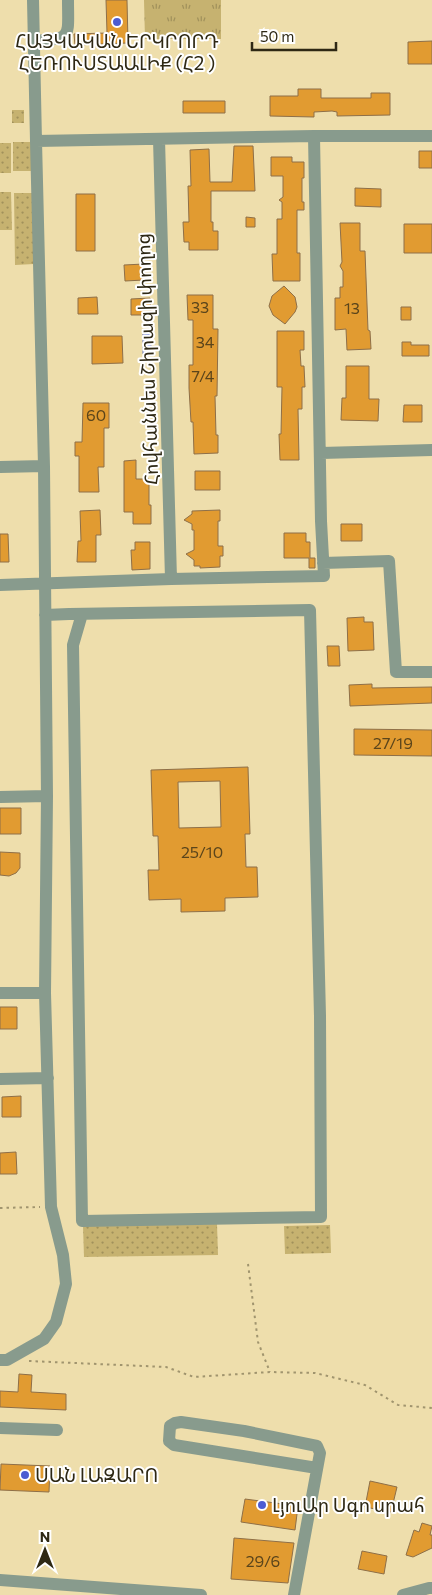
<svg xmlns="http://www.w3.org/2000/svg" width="432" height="1595" font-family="Commissioner,'Noto Sans Armenian',sans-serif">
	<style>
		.grass { fill: url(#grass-dots) }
		.park { fill: url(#park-tufts) }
		.water { fill: url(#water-waves); stroke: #6a77b4 }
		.building { fill: #e19b31; stroke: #8e6f48; fill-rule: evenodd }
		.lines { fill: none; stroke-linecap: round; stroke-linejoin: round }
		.path { stroke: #a0946e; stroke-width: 2; stroke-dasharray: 2.5 4; stroke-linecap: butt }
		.minor { stroke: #889b8d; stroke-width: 12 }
		.poi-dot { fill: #4c5cd2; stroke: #fff; stroke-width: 2 }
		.labels { text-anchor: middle; stroke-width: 4; stroke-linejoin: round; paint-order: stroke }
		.number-label { font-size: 16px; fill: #5b451b }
		.poi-label { font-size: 19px; fill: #2e2814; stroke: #fff; text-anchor: start }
		.street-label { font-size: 19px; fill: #2e2814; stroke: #fff }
	</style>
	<defs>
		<pattern id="grass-dots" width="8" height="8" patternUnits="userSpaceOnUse" patternTransform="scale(1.25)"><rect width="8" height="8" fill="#c6b270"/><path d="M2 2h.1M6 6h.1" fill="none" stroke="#a1915b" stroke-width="1.8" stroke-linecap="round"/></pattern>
		<pattern id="park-tufts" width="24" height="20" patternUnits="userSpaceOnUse" patternTransform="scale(1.25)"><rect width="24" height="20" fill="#c6b270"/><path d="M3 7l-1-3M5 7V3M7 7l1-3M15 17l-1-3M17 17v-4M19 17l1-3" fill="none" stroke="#a1915b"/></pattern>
		<pattern id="water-waves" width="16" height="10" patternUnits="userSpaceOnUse" patternTransform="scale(1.25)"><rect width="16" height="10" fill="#8399f8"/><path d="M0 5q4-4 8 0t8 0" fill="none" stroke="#6c7dc8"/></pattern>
	</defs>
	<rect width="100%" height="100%" fill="#eedeac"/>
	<path class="grass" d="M12,110H24V123H12Z
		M13,142H33V171H13Z
		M0,143H11V173H0Z
		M0,192H11L12,230H0Z
		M14,193H34V264L15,265Z
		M217,1224L218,1255L84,1257L83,1226Z
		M330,1225L331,1253L285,1254L284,1226Z"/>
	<path class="park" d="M144,0H221V39H145Z"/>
	<path class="water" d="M143,334H151V354H143Z"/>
	<path class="building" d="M106,0H127L128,43L75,45L74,34L107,33Z
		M432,41V64H408V42Z
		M298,89H321V98H371V93H390V115L337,116V112L332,111L314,112V117L270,116V96H298Z
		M183,101H225V113H183Z
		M234,146H253L255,191H211V222H213V231H218V250H189V242H184L183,222H189L188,186H191L190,150L209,149L210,182H232Z
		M419,151H432V168H419Z
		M271,157H292V162H304V178H302V202H304V210H297V253H300V281H273L272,254H277V219H282V202L279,200L283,197V176H271Z
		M355,188L381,189V207L355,206Z
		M76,194H95V251H76Z
		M246,217L255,218V227H246Z
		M340,223H360V251H365L368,330L370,331L371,349L347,350L346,329L335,330V298H340V287H343V271L340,266L342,262Z
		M404,224H432V253H404Z
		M144,264V280L125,281L124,265Z
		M284,286L295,297L297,307L295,312L285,324L273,315L269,306L272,296Z
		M187,295H213V329H218L217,396H215L216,435H218V453L194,454L193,422H191L189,388V365H193V320H188Z
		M97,297L98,314H78V298Z
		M150,298L151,315H131V299Z
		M401,307H411V320H401Z
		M277,331H304V350H300L301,366H304L305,387H302V409H298L299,460H280L279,434H281L282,387H277Z
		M92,336H122L123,363L92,364Z
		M402,342H411V345H429V356H402Z
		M346,366H369V399H379L378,421L341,420L342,398H346Z
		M83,403H109V428H104V467H98L99,492H79V456H75V442H82Z
		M404,405H422V422H403Z
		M136,460V479H149V505H151V524H133V512H124V461Z
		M195,471H220V490H195Z
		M100,510L101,535H96V562H77L78,541H81L80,511Z
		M220,510V521H218V546H223V556H220V567L200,568V566H194V560L186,554L194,550V530H192V524L184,520L192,514V511Z
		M341,524H362V541H341Z
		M284,533H306V542H310V558H315V568H309V558H284Z
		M0,534H8L9,562H0Z
		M135,542H150V569L132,570L131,550H135Z
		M364,617V622H373L374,650L348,651L347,618Z
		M327,646H339L340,666H328Z
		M372,684V688L432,687V703L350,706L349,685Z
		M354,729L432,730V756L354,755Z
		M248,767L250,834H245L246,867H257L258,897L225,898V911L181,912V899L149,900L148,870H159L158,836H153L151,770ZM220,781L221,827L179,828L178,782Z
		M0,808H21V834H0Z
		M0,852L20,853V868L16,873L9,876L0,875Z
		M0,1007H17V1029H0Z
		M21,1096V1117H2V1097Z
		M16,1152L17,1174H0V1153Z
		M19,1374L32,1375L31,1392L66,1394V1410L0,1407V1391L18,1392Z
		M1,1464L50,1466L49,1492L0,1490Z
		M370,1481L397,1487L391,1512L365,1507Z
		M245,1499L298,1506L295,1530L241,1522Z
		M422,1523L432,1526L430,1535H432V1548L413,1557L406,1555L414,1530L419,1532Z
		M234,1538L294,1543L288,1583L231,1579Z
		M362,1551L387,1556L384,1574L358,1569Z"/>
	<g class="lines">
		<path class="path" d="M0,1208L40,1207
			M248,1264L258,1342L270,1372
			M29,1361L166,1367L194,1377L270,1372L315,1373L365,1385L398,1405L432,1408"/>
		<path class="minor" d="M33,0L36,141L314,136H432
			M33,41C73,39 68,38 68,0
			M159,139L171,579
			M321,453L432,450
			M0,467L44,466
			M323,563L389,561L396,672H432
			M0,585L171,579L324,576L321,521L314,136
			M45,615L69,614L310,610L320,1016L321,1217L82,1221L73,645L82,614
			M0,797L47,796
			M0,993H45
			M0,1079L48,1078
			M0,1360H7L44,1339L56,1322L66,1284L63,1255L51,1207L45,993L47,796L44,466L36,141
			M0,1428L57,1430
			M0,1580L201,1595
			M294,1595L320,1453L317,1446L244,1431L181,1422L175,1423L170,1426L169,1441L174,1445L317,1468
			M403,1595L429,1588H432"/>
	</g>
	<g class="poi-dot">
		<circle cx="117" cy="22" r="5"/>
		<circle cx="25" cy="1475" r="5"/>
		<circle cx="262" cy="1505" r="5"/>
	</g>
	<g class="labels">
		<g class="number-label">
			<text x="200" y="313">33</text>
			<text x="352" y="314">13</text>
			<text x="205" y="348">34</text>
			<text x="203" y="382">7/4</text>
			<text x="96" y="421">60</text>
			<text x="393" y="749">27/19</text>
			<text x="202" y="858">25/10</text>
			<text x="263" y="1567">29/6</text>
		</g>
		<g class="poi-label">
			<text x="117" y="48" text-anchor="middle">ՀԱՅԿԱԿԱՆ ԵՐԿՐՈՐԴ<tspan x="117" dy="22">ՀԵՌՈՒՍՏԱԱԼԻՔ (Հ2 )</tspan></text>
			<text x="35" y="1482">ՍԱՆ ԼԱԶԱՐՈ</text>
			<text x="272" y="1512">ԼյուԱր Սգո սրահ</text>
		</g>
		<g class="street-label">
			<text transform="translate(147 359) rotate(-92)" y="7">Հովհաննես Շիրազի փողոց</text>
		</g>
	</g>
	<g transform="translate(45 1550)" stroke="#ffffff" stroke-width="4" paint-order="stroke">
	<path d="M0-4L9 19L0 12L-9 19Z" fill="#2e2814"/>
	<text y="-8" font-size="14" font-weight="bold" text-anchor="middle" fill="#2e2814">N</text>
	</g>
	<path d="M252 42v8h84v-8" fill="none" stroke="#2e2814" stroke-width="2.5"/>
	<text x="260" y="42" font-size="15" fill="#2e2814" stroke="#ffffff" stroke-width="4" paint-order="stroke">50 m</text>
</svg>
